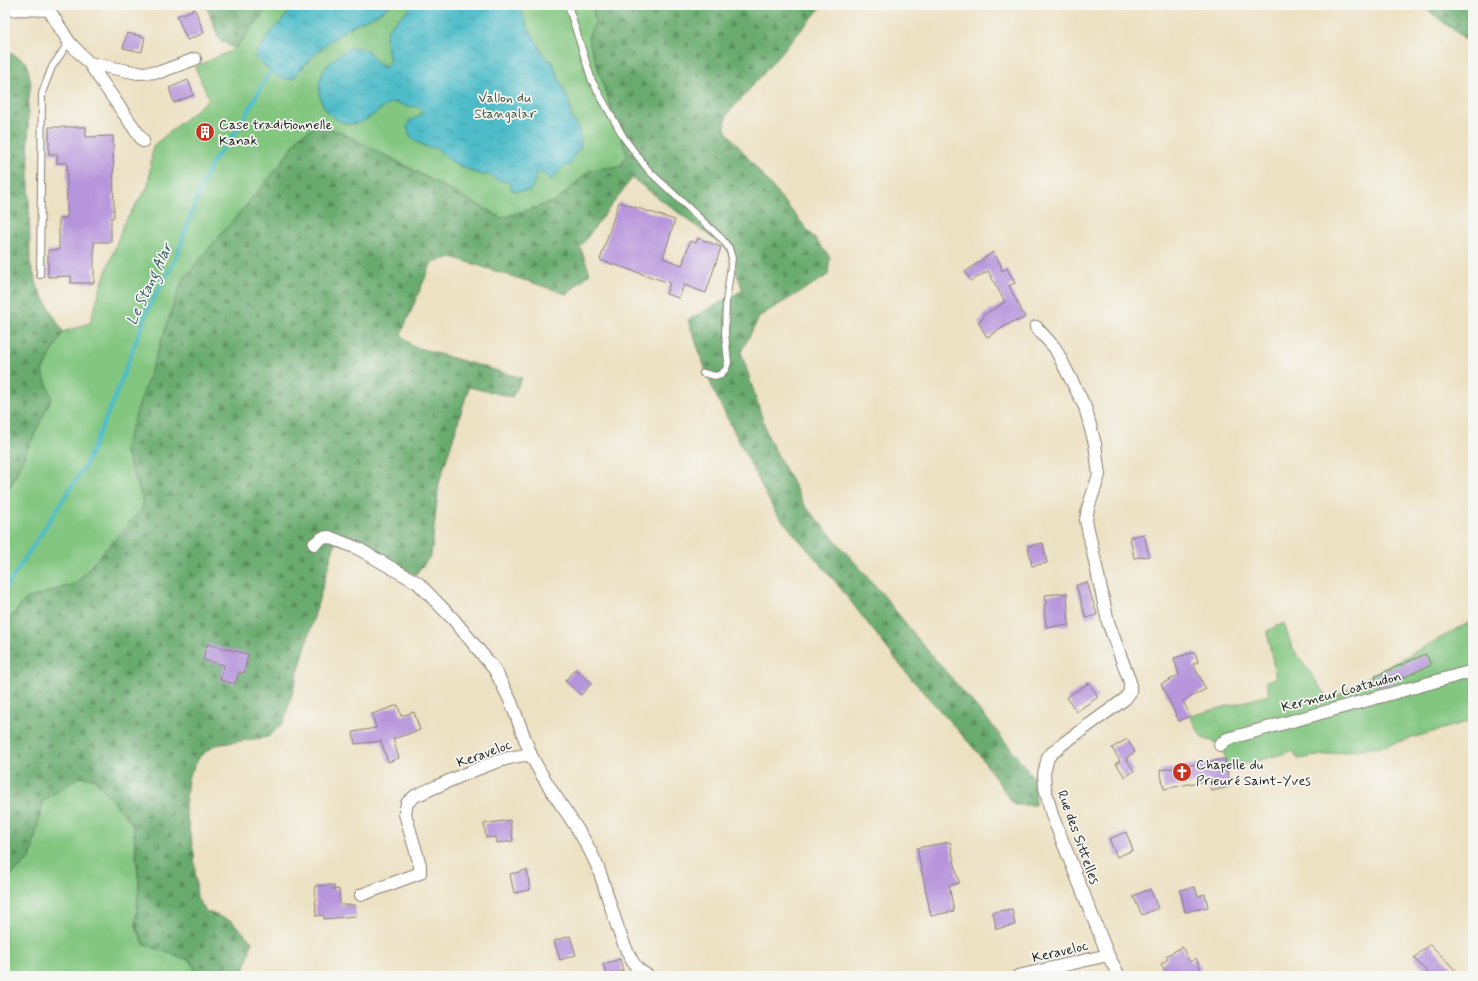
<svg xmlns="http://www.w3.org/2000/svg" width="1478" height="981" font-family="Mynerve,sans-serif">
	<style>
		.green { fill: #82c680; stroke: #4f714e }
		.forest { fill: url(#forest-firs); stroke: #426445 }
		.water { fill: url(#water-ripples); stroke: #366c72 }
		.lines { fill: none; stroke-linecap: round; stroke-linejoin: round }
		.stream { stroke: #50bdc9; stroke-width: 4 }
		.building { fill: #b795dc }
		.service-casing { stroke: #847e70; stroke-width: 8 }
		.minor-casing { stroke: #847e70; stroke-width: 14 }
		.service { stroke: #fff; stroke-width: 6 }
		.minor { stroke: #fff; stroke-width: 12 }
		.labels { text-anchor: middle; stroke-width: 3.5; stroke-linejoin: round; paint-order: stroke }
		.park-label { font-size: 14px; fill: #40583f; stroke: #f6f6f2 }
		.poi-label { font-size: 14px; fill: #1c1c1c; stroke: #f6f6f2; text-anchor: start }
		.street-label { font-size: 14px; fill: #1c1c1c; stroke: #f6f6f2 }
		.water-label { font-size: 15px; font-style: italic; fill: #315c61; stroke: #f6f6f2 }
	</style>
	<defs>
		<pattern id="forest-firs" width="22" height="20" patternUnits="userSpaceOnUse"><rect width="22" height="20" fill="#69ab6e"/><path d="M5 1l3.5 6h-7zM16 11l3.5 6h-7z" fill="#568a5a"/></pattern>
		<pattern id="water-ripples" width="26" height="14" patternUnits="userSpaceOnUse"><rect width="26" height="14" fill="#50bdc9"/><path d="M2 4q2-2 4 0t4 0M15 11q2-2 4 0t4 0" fill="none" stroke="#4299a2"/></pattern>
	</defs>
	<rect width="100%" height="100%" fill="#f6f6f2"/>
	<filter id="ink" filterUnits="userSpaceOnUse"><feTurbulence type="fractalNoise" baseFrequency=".025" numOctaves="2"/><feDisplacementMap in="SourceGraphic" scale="8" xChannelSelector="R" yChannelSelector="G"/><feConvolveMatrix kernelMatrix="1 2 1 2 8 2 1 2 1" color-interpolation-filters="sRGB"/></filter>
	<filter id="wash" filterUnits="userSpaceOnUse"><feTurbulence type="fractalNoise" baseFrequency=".012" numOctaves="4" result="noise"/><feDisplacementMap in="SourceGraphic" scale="16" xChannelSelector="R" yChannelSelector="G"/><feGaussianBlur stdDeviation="0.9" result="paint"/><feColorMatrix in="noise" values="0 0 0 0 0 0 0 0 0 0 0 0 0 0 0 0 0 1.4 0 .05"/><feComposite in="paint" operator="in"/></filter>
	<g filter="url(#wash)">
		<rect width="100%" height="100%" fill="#ede1c3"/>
		<path class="green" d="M270,5H592L595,22L588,38L627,155L620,166L590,170L556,201L502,218L386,155L300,136L276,170L124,449L143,499L142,509L75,584L26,599L5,624V496L16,476L42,371L63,332L90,323L101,286L124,223L148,186L153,146L209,99L195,67L235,49Z
			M1472,621L1473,720L1388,745L1298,759L1293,751L1227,769C1222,746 1226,745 1202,738L1190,716L1269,695L1266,681L1276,678L1267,631L1284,623L1292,648L1330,700C1376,671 1425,647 1472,621Z
			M79,777L94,778L133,825L139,882L136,926L144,944L190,960L199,976H5V880L30,859L43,801Z"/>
		<path class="forest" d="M206,5H270L235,49L219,39Z
			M592,5H823L726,116L725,130L830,257L828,275L760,316L741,352L769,439L805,506L880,591L922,644L987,719L1037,782L1035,805H1014L979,754L908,675L834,580L775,512L713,390L688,320L743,290L727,249L632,178L580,247L590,273L567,294L452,257L432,262L401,334L412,346L522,378L512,397L469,387L439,483L431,556L415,575C390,560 365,543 335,543L284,722L268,737L215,745L200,756L188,778L185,808L194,854L197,898L206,911L233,922L252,942L243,976H199L190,960L144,944L136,926L139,882L133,825L94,778L79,777L43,801L30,859L5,880V624L26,599L75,584L142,509L143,499L124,449L182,280L276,170L300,136L317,126L341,132L502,218L556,201L590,170L620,166L627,155L588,38L595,22Z
			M1421,5H1473V45Z
			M5,49L27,63L31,84L28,104L30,262L38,288L63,332L42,371L52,398L5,496Z"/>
		<path class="water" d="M296,5H391C378,16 362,20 347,29C327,43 308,59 293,79L280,78L254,57L269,34Z
			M413,5H518L528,27L547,60H551L569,102L572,119C579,124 581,140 581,148L576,151L570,165C562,165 558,173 553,179L550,180L542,172L537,173L531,191H516L512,190L510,183L495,179L490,175H480L469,170L449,160L437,148L426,147L411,138L407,127L410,120L418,117L423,111L418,106C409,108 403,105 395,103C382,101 367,130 345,123C320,115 311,86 327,66C333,58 344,52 352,47C377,49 370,63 385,67L390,60C380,21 390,30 413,5Z"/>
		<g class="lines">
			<path class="stream" d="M5,589L85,466L115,397L148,309L176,258L199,192L213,161L239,128L266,78L274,68"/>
		</g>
		<g id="blocks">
			<path class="building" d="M195,9L204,33L187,40L177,16Z
				M127,33L145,37L142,52L123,48Z
				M188,80L194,95L174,103L169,88Z
				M198 132a7 7 0 1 1 14 0a7 7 0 1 1-14 0Z
				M49,127H86V137L113,136L114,217L111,218V242H94V283H71V276L48,277V250H59V218H67V163H57V154H49Z
				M619,202L675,220L663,258L682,265L690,241L696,243L698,238L721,247L706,293L684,285L679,298L666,294L670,283L600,260Z
				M993,252L1000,263L1002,271L1007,268L1015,283L1009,286L1025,317L1016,322V320L987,337L978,322L984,318L982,316L1005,302L988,271L971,281L965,272Z
				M1144,534L1149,556L1134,558L1130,537Z
				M1043,543L1047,563L1032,566L1028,546Z
				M1087,582L1097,615L1086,618L1076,585Z
				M1067,593L1069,625L1046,627L1044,606L1046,603L1045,595Z
				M207,644L248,654L244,673L239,672L235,684L220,680L224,665L203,660Z
				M1195,652L1198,662L1193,664L1206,689L1183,701L1190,716L1179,721L1161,684L1179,675L1174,658Z
				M1426,654L1431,665L1380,688L1375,676Z
				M575,669L592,683L581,695L565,681Z
				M1089,683L1098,697L1076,712L1067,697Z
				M398,705L401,716L414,712L420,730L393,739L399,758L388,762L381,741L355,744L353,732L376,728L372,714Z
				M1127,739L1135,752L1126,758L1134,771L1125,777L1116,763L1120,761L1112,748Z
				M1225,759L1230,787L1211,791L1209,780L1164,789L1160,770Z
				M510,820L513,841L497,843L496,837L486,838L484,824Z
				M1126,832L1133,850L1117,857L1109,839Z
				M950,842L959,883L949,885L954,911L931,916L917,848Z
				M527,870L530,890L514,893L510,874Z
				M334,885V890L339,889L340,905H355L356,916L324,919V915L316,916L315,886Z
				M1195,887L1198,896L1205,894L1208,907L1185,912L1180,890Z
				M1150,889L1158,908L1142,915L1133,896Z
				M1012,909L1015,925L996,929L993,912Z
				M570,936L576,955L560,960L554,941Z
				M1430,944L1461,976H1431L1414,958Z
				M1182,947L1190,962L1196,958L1201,969L1189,976H1167L1161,964L1168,959L1166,956Z
				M620,959L623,971L607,975L603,964Z"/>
		</g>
	</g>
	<g filter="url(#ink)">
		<use href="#blocks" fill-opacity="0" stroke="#847e70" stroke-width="1"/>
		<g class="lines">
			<g class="service-casing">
				<path id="service" d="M568,5L592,81L624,138L649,171L722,239L729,248L732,258L726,302L725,333L728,362L726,369L721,374L715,376L703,373
					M40,275L42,93L52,67L69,42"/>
			</g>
			<g class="minor-casing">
				<path id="minor" d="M46,5L69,42L89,63L143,141
					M5,10L21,9L48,10
					M89,63L138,73L160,72L195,59
					M1036,327L1055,348L1085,407L1095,444L1099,475L1088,508L1086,520L1108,622L1130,682V692L1125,699L1061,745L1048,757L1044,774L1045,788L1052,815L1108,955L1119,976
					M314,544L322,538L329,537L357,548L418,583L454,620L495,670L511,702L531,755
					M1220,745L1227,739L1473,671
					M361,895L420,873V865L405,814L407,803L415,796C441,785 506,753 531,755C550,795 581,826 598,868C608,893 621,950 638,969C641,972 645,974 648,976
					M1018,976L1108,955"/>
			</g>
			<use href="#service" class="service"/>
			<use href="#minor" class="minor"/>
		</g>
	</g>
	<defs>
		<g id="building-disc" transform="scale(1)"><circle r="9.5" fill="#c8321e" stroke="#f6f6f2"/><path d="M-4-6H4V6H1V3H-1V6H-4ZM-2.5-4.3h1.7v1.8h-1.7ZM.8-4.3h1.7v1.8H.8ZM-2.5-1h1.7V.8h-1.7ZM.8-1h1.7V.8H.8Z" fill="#fff"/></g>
		<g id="church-disc" transform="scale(1)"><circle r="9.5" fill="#c8321e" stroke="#f6f6f2"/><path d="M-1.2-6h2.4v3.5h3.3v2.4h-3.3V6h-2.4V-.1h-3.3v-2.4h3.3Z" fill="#fff"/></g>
	</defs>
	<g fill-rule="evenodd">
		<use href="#building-disc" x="205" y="132"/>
		<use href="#church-disc" x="1182" y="772"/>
	</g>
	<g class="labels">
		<g class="park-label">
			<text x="505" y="102">Vallon du<tspan x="505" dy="16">Stangalar</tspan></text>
		</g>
		<g class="poi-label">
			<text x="219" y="129">Case traditionnelle<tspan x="219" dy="16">Kanak</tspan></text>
			<text x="1196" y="769">Chapelle du<tspan x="1196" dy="16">Prieuré Saint-Yves</tspan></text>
		</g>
		<g class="street-label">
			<text transform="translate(1341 691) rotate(-15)" y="5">Kermeur Coataudon</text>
			<text transform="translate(484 753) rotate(-20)" y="5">Keraveloc</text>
			<text transform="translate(1079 837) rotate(70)" y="5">Rue des Sittelles</text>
			<text transform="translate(1060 951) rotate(-13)" y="5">Keraveloc</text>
		</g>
		<g class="water-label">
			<text transform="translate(149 284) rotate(-65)" y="5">Le Stang Alar</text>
		</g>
	</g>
	<rect width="1478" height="981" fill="none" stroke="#f6f6f2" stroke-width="20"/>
</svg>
